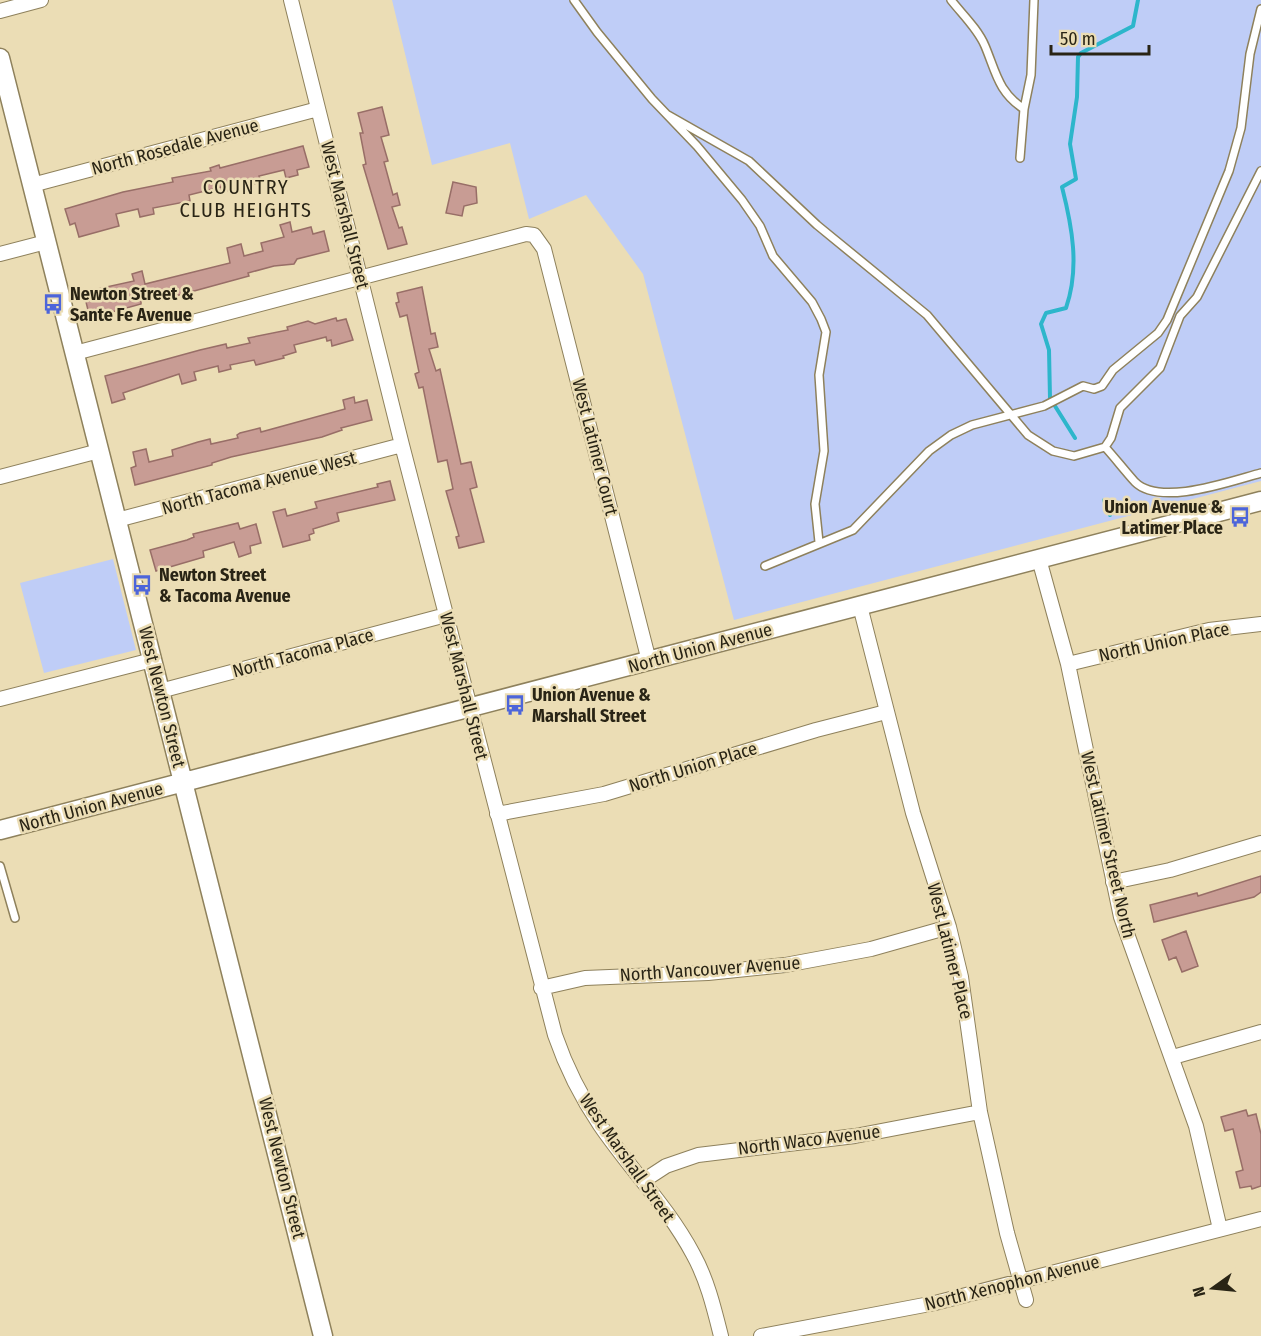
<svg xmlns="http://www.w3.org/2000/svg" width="1261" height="1336" font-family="'Fira Sans Condensed',sans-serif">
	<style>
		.green { fill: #bfcdf7 }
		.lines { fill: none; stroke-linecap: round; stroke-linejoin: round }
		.stream { stroke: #2db6cb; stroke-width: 4 }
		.building { fill: #c89c94; stroke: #986e67; stroke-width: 1.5 }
		.service-casing { stroke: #8e815c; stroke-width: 10 }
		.minor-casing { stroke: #8e815c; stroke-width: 16 }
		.tertiary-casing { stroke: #8e815c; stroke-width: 21 }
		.service { stroke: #fff; stroke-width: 7 }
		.minor { stroke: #fff; stroke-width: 14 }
		.tertiary { stroke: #fff; stroke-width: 18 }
		.labels { text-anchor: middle; stroke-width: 5; stroke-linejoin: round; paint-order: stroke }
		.street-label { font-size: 18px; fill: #292415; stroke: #ebddb5 }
		.poi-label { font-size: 18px; font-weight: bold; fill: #292415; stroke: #ebddb5; text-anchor: start }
		.neighbourhood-label { font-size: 20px; letter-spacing: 1.5px; fill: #292415; stroke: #ebddb5 }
	</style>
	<rect width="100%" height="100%" fill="#ebddb5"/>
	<path class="green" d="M392,0H1261V481L734,620L643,274L586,195L529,219L510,143L432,165Z
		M113,559L136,650L44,673L20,583Z"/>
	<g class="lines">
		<path class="stream" d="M1075,438L1050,398L1049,350L1041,324L1046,313L1066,308C1080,268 1072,226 1062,187L1076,179L1070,144L1077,97L1078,57L1081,53L1133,26L1138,0
			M1104,500L1110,515"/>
	</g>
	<path class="building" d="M382,107L389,135L381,137L388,161L384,162L393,195L397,193L400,205L392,207L399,228L402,227L407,244L388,249L363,165L366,164L360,133H363L358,113Z
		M303,146L309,167L297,170L298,175L286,178L284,170L259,176L261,182L222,192L221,187L189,195L190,201L153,208L154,214L140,217L138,209L116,214L119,226L79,237L75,223L70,225L65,209L123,192L173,182L172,178L211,171L210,168L219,165L220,168Z
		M453,182L476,187L477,203L464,206L462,216L446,213Z
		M290,222L292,232L311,227L313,234L324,231L329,251L297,259L294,264L274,266L248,273L249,276L161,300L160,296L141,301V304L90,318L85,298L89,296L88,291L134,281L132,274L142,271L145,284L230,263L227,248L241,244L244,256L263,251L261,243L284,237L280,225Z
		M422,287L431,334L435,333L438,347L429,349L436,371L440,369L461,464L471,462L477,487L470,489L484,542L459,548L456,537L459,536L446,491L453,489L447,460L438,462L423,387L419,388L415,374L419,372L407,315L400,317L396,303L399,302L397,293Z
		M336,318L337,321L346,319L353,340L332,346L331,340L327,341L326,337L294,345L296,352L283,356L284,358L256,365L254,360L230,365L231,369L219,372L218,366L194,372L196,380L182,384L179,374L123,393L125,399L112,403L105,376L200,350L226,344L227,348L250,343L248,338L288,330L287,327L308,321L315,324Z
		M354,397L355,403L367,400L372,420L341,428L342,430L322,437L231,457L212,463V465L135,485L131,468L136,466L133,452L146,449L149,462L173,456L172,450L198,442L210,439L211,444L238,438L237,435L240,433L260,428L261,432L345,409L343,400Z
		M390,481L395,500L337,513L339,521L313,529L314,533L309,535L310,540L283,547L273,512L285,509L287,516L317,508L315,502L378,487L377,484Z
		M238,523L240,529L256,524L261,543L250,546L251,553L239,557L234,542L203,551L204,557L156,571L150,550L187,540L194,537L193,534Z
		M1261,876V892L1254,897L1154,922L1150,905L1197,893L1198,896Z
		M1186,931L1198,966L1182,972L1176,957L1169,960L1162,940Z
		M1246,1110L1248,1116L1256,1114L1261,1134V1186L1252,1189L1251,1186L1240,1188L1236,1172L1243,1170L1233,1129L1225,1131L1221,1117Z"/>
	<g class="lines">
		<g class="service-casing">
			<path id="service" d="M574,0L597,32L652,99L697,146L742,200L760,226L773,256L812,302L821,319L826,332L819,375L824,451L815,504L819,542
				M951,0C962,14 978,29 985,46C996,72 998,92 1024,109
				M668,115L749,161L817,225L927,315L1028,435L1053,451L1074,456L1105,447C1115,458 1125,471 1135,482C1160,507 1231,481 1261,473
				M1020,158L1024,109L1031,75L1034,0
				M1105,447L1111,438L1120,408L1160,368L1180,316L1197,297L1261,171
				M765,566L853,530L929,451L951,435L972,425L1044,406L1083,386L1094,389L1102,386L1113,370L1158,333L1167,320L1229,171L1241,128L1250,54L1261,9
				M0,866L15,918"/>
		</g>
		<g class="minor-casing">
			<path id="minor" d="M291,0L402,445L555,1035C566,1067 581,1097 600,1125C630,1169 668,1207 693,1254C707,1279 714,1308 721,1336
				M0,11L41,0
				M32,185L318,109
				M0,254L46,242
				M75,353L526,234L534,235L544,249L649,661
				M0,477L99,451
				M117,520L402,445
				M1039,559L1068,664L1121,917L1196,1126L1220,1229
				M860,606L913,813L949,927L961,977L980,1112L1007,1233L1026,1300
				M1068,664L1209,630L1261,624
				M160,691L446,615
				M0,699L152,660
				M497,814L604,794L816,730L886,712
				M1113,882L1170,870L1261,843
				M541,988L585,978L708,973L785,965L871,949L949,927
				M1173,1057L1261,1032
				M643,1181L666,1166L698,1155L855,1136L980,1112
				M761,1336L935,1303L1261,1219"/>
		</g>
		<g class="tertiary-casing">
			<path id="tertiary" d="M0,58L323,1336
				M0,830L1261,501"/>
		</g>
		<use href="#service" class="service"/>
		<use href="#minor" class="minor"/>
		<use href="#tertiary" class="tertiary"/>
	</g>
	<defs>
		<g id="bus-bare" transform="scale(1.62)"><path d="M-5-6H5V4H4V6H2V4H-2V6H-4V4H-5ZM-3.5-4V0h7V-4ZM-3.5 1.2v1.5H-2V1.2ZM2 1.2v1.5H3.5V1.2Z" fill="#4d65da" stroke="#ebddb5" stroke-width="2.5" paint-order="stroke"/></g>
	</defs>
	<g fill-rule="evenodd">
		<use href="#bus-bare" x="53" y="304"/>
		<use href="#bus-bare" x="1240" y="517"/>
		<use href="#bus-bare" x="142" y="585"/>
		<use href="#bus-bare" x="515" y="705"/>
	</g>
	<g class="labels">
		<g class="street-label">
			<text transform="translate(175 147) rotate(-15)" y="6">North Rosedale Avenue</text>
			<text transform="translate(345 215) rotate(76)" y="6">West Marshall Street</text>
			<text transform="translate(595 447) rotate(76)" y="6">West Latimer Court</text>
			<text transform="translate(259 483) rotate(-15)" y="6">North Tacoma Avenue West</text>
			<text transform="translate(1164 642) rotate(-12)" y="6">North Union Place</text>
			<text transform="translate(700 648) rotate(-15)" y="6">North Union Avenue</text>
			<text transform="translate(303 653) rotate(-15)" y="6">North Tacoma Place</text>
			<text transform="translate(464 686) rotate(76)" y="6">West Marshall Street</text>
			<text transform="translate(162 697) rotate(76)" y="6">West Newton Street</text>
			<text transform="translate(693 767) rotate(-17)" y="6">North Union Place</text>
			<text transform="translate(91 807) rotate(-15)" y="6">North Union Avenue</text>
			<text transform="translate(1108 845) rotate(77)" y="6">West Latimer Street North</text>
			<text transform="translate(950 951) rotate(76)" y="6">West Latimer Place</text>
			<text transform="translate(710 969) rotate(-4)" y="6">North Vancouver Avenue</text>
			<text transform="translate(809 1140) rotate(-7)" y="6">North Waco Avenue</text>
			<text transform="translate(627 1158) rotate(55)" y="6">West Marshall Street</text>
			<text transform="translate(282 1168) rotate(76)" y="6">West Newton Street</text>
			<text transform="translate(1012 1283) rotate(-14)" y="6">North Xenophon Avenue</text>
		</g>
		<g class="poi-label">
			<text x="70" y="300">Newton Street &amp;<tspan x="70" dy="21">Sante Fe Avenue</tspan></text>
			<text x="1223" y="513" text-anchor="end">Union Avenue &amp;<tspan x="1223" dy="21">Latimer Place</tspan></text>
			<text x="159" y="581">Newton Street<tspan x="159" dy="21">&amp; Tacoma Avenue</tspan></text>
			<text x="532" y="701">Union Avenue &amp;<tspan x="532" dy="21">Marshall Street</tspan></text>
		</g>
		<g class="neighbourhood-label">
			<text x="246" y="194">COUNTRY<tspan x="246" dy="23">CLUB HEIGHTS</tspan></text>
		</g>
	</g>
	<g transform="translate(1213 1288) rotate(255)" stroke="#ebddb5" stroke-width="4.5" paint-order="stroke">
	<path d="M0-4.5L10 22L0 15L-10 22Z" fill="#292415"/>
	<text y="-9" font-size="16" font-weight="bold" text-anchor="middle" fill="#292415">N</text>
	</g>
	<path d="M1051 45v9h98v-9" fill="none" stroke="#292415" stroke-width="3"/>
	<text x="1060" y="45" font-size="18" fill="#292415" stroke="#ebddb5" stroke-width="4.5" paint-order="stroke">50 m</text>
</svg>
